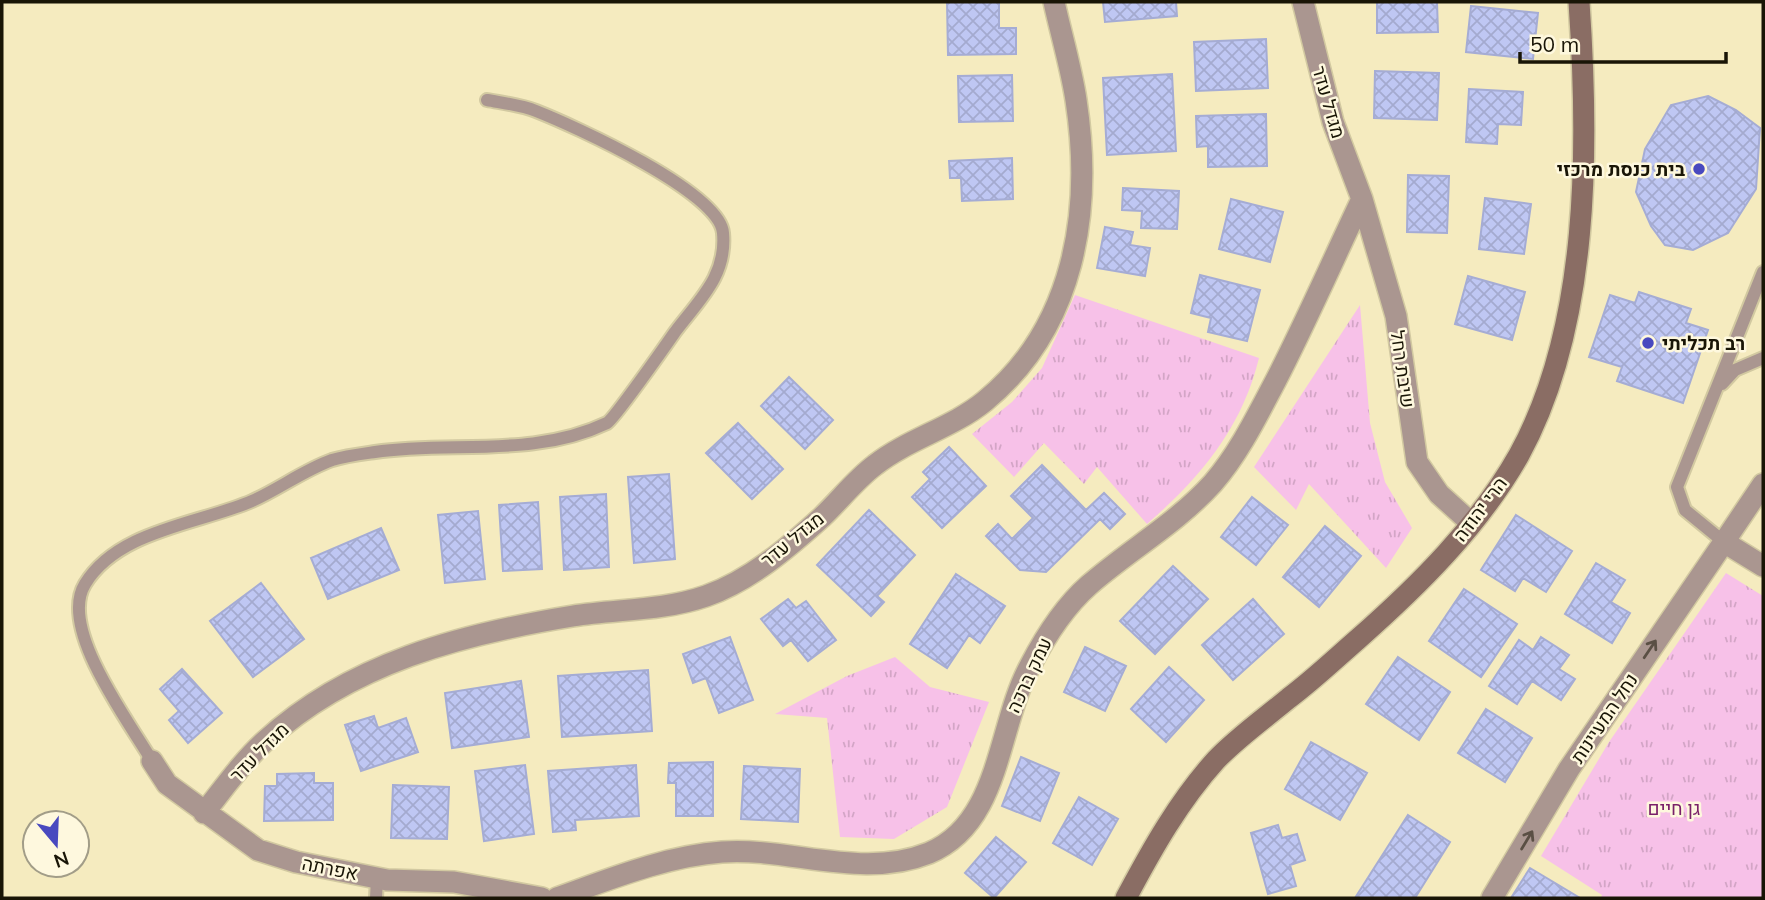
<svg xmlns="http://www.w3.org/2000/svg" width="1765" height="900" font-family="Mulish,Heebo,sans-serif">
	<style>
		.park { fill: url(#park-tufts) }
		.building { fill: url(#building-cross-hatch); stroke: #a5acd4; stroke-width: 2 }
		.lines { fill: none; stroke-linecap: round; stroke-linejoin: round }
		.lane-casing { stroke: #d2c9a1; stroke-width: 16 }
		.street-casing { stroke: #d2c9a1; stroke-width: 24 }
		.secondary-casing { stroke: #d2c9a1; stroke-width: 24 }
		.lane { stroke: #aa9690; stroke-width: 12 }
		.street { stroke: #aa9690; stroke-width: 21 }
		.secondary { stroke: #8a6d64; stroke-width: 21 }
		.oneway { stroke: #5a4f44 }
		.poi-dot { fill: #4949bf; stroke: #fef8de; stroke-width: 2.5 }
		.labels { text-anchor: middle; stroke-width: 5; stroke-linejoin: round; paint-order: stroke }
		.street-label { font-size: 19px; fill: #191506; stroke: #fef8de }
		.poi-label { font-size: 19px; font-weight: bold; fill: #191506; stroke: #fef8de; text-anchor: end }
		.park-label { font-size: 19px; fill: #7a2069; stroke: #fef8de }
	</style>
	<defs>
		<pattern id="park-tufts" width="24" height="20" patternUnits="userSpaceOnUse" patternTransform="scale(1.75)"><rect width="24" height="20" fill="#f7c1e8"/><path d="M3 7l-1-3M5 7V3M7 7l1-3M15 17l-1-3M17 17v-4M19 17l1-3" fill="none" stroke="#d3a5c6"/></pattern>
		<pattern id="building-cross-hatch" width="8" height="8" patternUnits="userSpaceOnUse" patternTransform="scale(1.75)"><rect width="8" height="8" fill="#bfc7f3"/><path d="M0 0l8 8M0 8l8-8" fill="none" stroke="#a4aacf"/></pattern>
	</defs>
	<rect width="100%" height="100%" fill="#f5ebbf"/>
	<path class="park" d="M1075,295L1259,358C1242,428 1200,478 1147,524L1097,467L1084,484L1044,443L1014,477L972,434L1012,402L1042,368Z
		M1360,305L1370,423L1385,482L1412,528L1386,568L1309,484L1296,510L1254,467Z
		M1726,573L1763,596V898H1601L1602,895L1541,856L1609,742Z
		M895,657L930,687L989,702L947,807L894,839L840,837L827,718L775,714L847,676Z"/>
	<path class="building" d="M947,2H999V28H1016V54L948,55Z
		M1103,2H1176L1177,16L1105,22Z
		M1377,2H1437L1438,32L1377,33Z
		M1471,6L1538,13L1533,59L1466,52Z
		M1266,39L1268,88L1196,91L1194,42Z
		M1375,71L1439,73L1437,120L1374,118Z
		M1172,74L1176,151L1107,155L1103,78Z
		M1012,75L1013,121L959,122L958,76Z
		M1469,89L1523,92L1521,125L1498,124L1497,144L1466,142Z
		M1708,96L1736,110L1760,128L1756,189L1728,233L1693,250L1665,245L1651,226L1636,192L1645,149L1671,105Z
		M1266,114L1267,166L1208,167V146L1197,147L1196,116Z
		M1012,158L1013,199L962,201L961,178H950L949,161Z
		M1408,175L1449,176L1447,233L1407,232Z
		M1123,188L1179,191L1177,229L1141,228L1142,211L1122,210Z
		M1485,198L1531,204L1524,254L1479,249Z
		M1231,199L1283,212L1270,262L1219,249Z
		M1105,227L1133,232L1130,245L1150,248L1145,276L1097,268Z
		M1200,275L1260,290L1247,341L1208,332L1211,318L1191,313Z
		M1468,276L1525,292L1512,340L1455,324Z
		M1639,292L1691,309L1686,323L1708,330L1683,403L1617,381L1622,367L1589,357L1610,295L1635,303Z
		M789,377L833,420L805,449L761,406Z
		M738,423L783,469L752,499L706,453Z
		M949,447L986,486L942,528L912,497L930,479L923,472Z
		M1042,465L1086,510L1104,493L1125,514L1110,529L1100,519L1046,572L1020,570L986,536L998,524L1012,539L1033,518L1011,496Z
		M669,474L675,559L634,563L628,477Z
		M606,494L609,567L564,570L560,497Z
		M1252,497L1288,525L1256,565L1221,537Z
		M538,502L542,569L503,571L499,505Z
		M869,510L915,555L877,596L884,602L871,616L817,565Z
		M478,511L485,579L445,583L438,515Z
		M1516,515L1572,551L1546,592L1523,578L1515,591L1481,570Z
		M1325,526L1361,556L1319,607L1283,577Z
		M381,528L399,570L328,599L311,558Z
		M1596,563L1625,580L1611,602L1630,613L1612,643L1565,614Z
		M1173,566L1208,599L1155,654L1120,621Z
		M956,574L1005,606L980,643L969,635L947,668L910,644Z
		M261,583L304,639L253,677L210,621Z
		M1464,589L1517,624L1481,677L1429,641Z
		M788,599L796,608L806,601L836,640L808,661L791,640L783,646L761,619Z
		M1253,599L1284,634L1233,680L1202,645Z
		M730,637L753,700L719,713L706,678L693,683L683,654Z
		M1541,637L1569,655L1559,669L1575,679L1561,700L1532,681L1517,704L1489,686L1519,640L1533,650Z
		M1085,647L1126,666L1105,711L1064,692Z
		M1398,657L1450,692L1419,740L1366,704Z
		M1169,667L1204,700L1166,742L1131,709Z
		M182,669L222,713L188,743L169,720L179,711L160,689Z
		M648,670L652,731L562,737L558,676Z
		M521,681L529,737L452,748L445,693Z
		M1486,709L1532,738L1505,782L1458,753Z
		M374,716L378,728L406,718L418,752L361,771L345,725Z
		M1311,742L1367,773L1340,820L1285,789Z
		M1021,757L1059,773L1040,821L1002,806Z
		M713,762V816H676V783H668L669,763Z
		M525,765L534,834L484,841L475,771Z
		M636,765L639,816L575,820L576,830L553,832L548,771Z
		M744,766L800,769L798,822L741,819Z
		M314,773V783H333V820L264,821L265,786H277V774Z
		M393,785L449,787L447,839L391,838Z
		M1079,797L1118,819L1092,865L1053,843Z
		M1408,815L1450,842L1415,898H1355Z
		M1278,825L1282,838L1297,834L1305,860L1290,865L1296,886L1268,894L1251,833Z
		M996,837L1026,862L994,898L965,873Z
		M1530,868L1580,898H1511Z"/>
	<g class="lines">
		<g class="lane-casing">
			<path id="lane" d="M1722,384L1735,370L1763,358
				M1724,542L1685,510L1677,487L1763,272
				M152,761C128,720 58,628 85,584C118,530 199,524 252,501C279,489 304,470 332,460C345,456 361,454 375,452C452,441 534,458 607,423C614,419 666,345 675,332C699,300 727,276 723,233C720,192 574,126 536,111C521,105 503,103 487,100
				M376,898L377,878"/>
		</g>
		<g class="street-casing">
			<path id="street" d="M1303,2L1333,122L1362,199L1396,316L1417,462L1439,494L1470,522
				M1763,484L1724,542L1763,566
				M152,761L167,784L258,850L296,862L387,880L454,882L542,898
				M204,813C224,788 242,762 265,741C350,663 462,634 573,616C617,609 663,611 706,596C749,581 788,548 822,517C840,500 855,480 875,465C908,439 952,428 985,401C1075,327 1093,211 1076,100C1071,67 1061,34 1054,2
				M557,898C610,879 666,856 722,852C790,847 862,880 929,853C1001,823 997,727 1030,666C1045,637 1064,607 1089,585C1129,550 1177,523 1213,483C1239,453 1257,416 1275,382C1306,322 1333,260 1362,199
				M1492,898L1569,769L1724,542"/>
		</g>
		<g class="secondary-casing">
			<path id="secondary" d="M1126,898C1152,849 1179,801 1216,760C1238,737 1265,718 1289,698C1313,680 1335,659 1358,639C1418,586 1479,526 1519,455C1590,326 1589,146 1579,2"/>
		</g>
		<use href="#lane" class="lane"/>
		<use href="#street" class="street"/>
		<use href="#secondary" class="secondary"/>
	</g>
	<defs><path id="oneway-shaft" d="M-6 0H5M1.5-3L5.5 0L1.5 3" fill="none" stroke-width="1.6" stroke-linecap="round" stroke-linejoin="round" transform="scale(1.75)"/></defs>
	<g class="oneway">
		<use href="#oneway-shaft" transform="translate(1650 649) rotate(-56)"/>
		<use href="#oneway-shaft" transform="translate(1527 840) rotate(-59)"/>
	</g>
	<g class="poi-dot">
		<circle cx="1699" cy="169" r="7"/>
		<circle cx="1648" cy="343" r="7"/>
	</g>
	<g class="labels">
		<g class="street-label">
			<text transform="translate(1329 102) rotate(74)" y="7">מגדל עדר</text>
			<text transform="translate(1403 369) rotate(82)" y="7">שיבת רחל</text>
			<text transform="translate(1480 509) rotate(-53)" y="7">הרי יהודה</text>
			<text transform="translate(792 539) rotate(-39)" y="7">מגדל עדר</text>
			<text transform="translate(1029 675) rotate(-65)" y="7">עמק ברכה</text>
			<text transform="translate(1604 718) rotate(-56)" y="7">נחל המעיינות</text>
			<text transform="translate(259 752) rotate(-45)" y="7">מגדל עדר</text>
			<text transform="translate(330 868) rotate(11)" y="7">אפרתה</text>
		</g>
		<g class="poi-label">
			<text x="1685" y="176">בית כנסת מרכזי</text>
			<text x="1662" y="350" text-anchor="start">רב תכליתי</text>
		</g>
		<g class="park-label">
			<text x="1674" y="815">גן חיים</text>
		</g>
	</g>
	<rect width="1765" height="900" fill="none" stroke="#191506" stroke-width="7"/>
	<g transform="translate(56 844) rotate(161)"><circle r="33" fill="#fef8de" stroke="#a29d88" stroke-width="2"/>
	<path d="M0-5L12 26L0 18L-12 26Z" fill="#4949bf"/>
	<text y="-10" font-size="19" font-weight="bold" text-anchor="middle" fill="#191506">N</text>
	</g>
	<path d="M1520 52v10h206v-10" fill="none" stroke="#191506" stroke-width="3.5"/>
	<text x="1530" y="52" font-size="21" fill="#191506" stroke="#fef8de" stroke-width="5" paint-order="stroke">50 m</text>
</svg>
